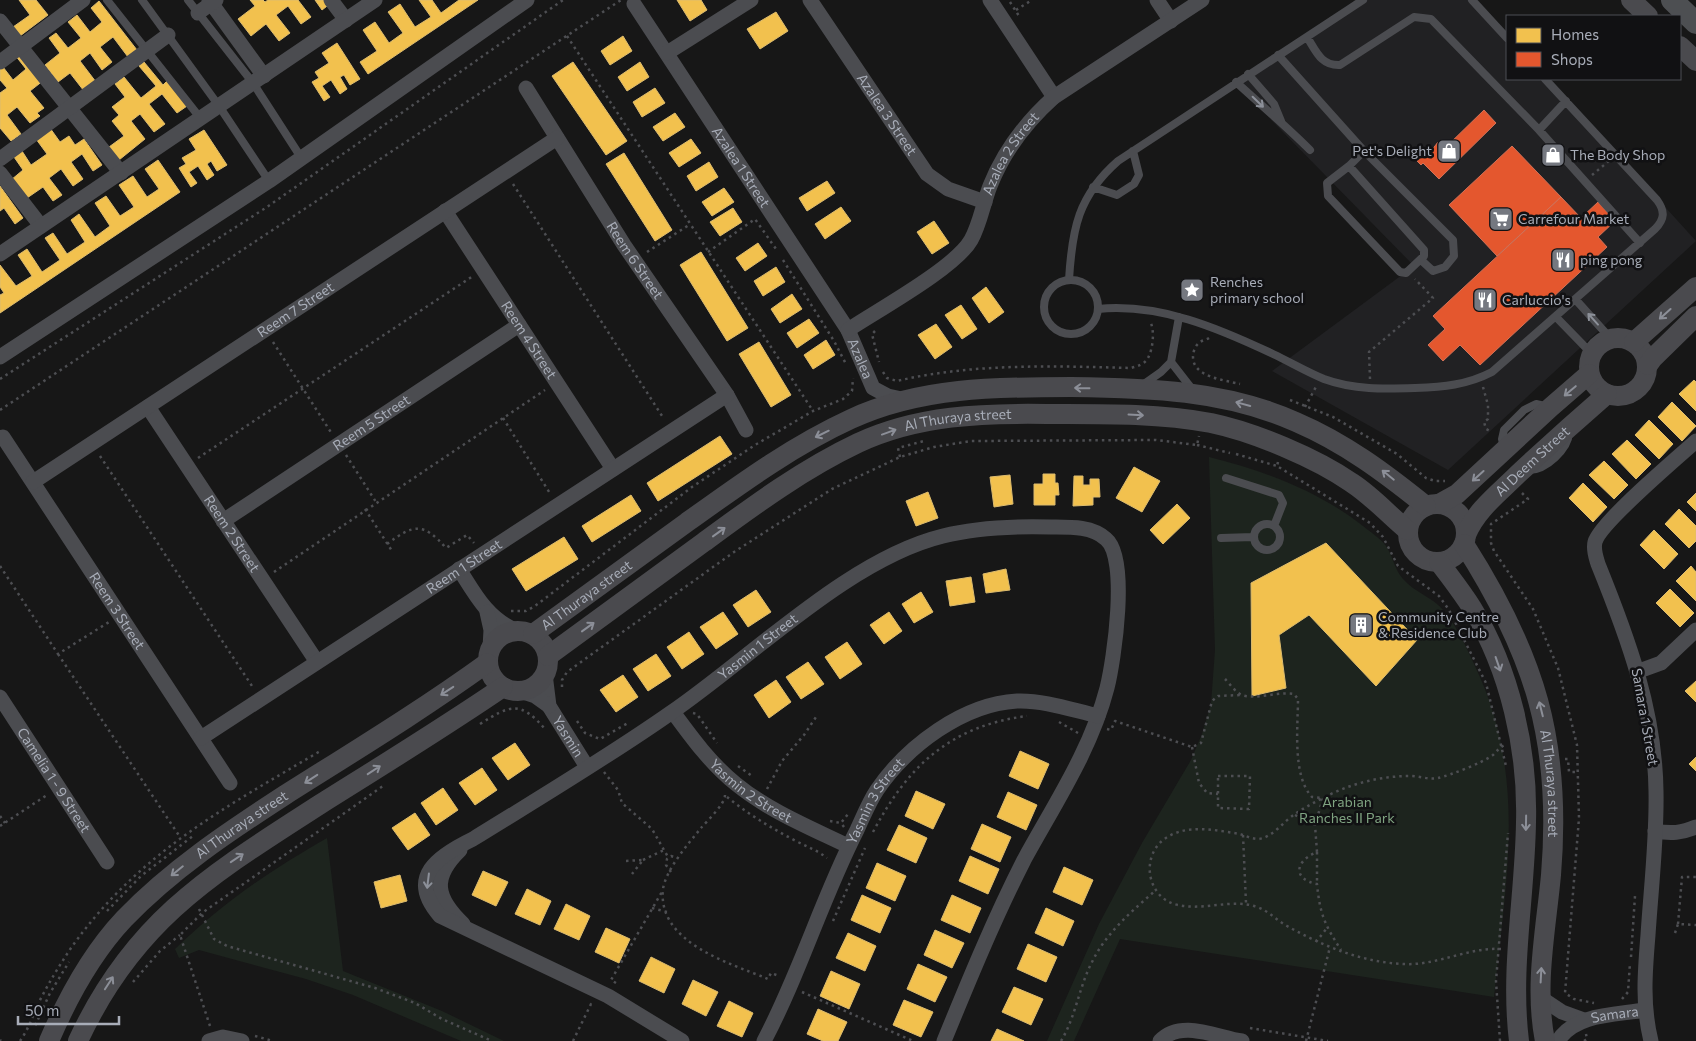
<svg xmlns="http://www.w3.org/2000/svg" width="1696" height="1041" font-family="Commissioner,sans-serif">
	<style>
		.built { fill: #212123 }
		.green { fill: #1d241e }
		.homes { fill: #f2c14e; stroke: #dcbb6e }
		.shops { fill: #e4572e; stroke: #d27157 }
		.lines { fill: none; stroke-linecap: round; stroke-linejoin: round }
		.path { stroke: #4d4e52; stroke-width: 2.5; stroke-dasharray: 2.5 4; stroke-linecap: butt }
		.lane { stroke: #4b4c50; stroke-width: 8 }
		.street { stroke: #4b4c50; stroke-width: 15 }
		.secondary { stroke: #4a4a4e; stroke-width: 20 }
		.primary { stroke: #4d4f52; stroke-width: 22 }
		.oneway { stroke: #8c9099 }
		.oneway2 { stroke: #8c8f98 }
		.labels { text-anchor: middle; stroke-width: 5; stroke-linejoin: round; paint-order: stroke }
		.street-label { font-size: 14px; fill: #a8adb8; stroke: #111113 }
		.poi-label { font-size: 14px; fill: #a8adb8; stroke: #111113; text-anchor: start }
		.park-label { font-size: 14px; fill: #7fa381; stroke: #111113 }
	</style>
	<rect width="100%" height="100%" fill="#171717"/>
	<path class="built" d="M1355,0H1478L1507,33V79H1549L1696,241L1448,470L1272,371L1414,266L1239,87Z"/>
	<path class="green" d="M1209,457C1265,471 1317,490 1363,526C1370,532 1380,538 1386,546C1393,556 1394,569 1403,579C1415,593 1433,597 1444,611C1457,627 1466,646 1474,664C1528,776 1506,879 1494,997L1120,939L1074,1041H1047L1099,924L1142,843L1191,760L1202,734L1211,704L1215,650Z
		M327,838L343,971L442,1011L504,1041H461L353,995L306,979L199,950L179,958L175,949C225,901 268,872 327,838Z"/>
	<path class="homes" d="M19,0H36L48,15L20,36L13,27L30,15Z
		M250,0H263L265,2L268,0H298L311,17L301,24L288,6L276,15L290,33L279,41L266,24L251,36L238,19L255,6Z
		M315,0H329L331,3L322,10Z
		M419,0H432L441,13L459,0H478L368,74L360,62L377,51L363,30L375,22L389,43L403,33L388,12L400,4L415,27L431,17Z
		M677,0H701L707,10L690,21Z
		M99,1L137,50L128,57L113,37L100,47L112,62L102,70L90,53L80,61L96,82L84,91L70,73L58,82L45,65L60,53L49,38L56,33L68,48L81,38L68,22L77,15L90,32L102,22L91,8Z
		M776,12L788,31L760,49L747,29Z
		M623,36L632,51L610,65L601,51Z
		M337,43L360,79L350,85L344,75L340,77L347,89L340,94L331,80L322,86L330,97L324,101L312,82L319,78L315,72L329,63L322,53Z
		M21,51L44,80L30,91L44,108L37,113L40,116L30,123L17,107L7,115L21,134L11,141L0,128V93L7,88L0,80V69L3,67L13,80L26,69L15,55Z
		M144,62L163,85L167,81L187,106L177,113L162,94L149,104L165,124L154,132L140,114L131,121L145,139L119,160L109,147L124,136L112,121L119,115L112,107L125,97L115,84L124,77L141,98L156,86L139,66Z
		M573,62L627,141L606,155L552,76Z
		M640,62L649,77L627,91L618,77Z
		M655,88L665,103L642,117L633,102Z
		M675,113L685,127L663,141L653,127Z
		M50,128L60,142L69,136L75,145L84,139L102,165L93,171L82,154L71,162L83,179L73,186L61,169L49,178L62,195L53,201L43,187L27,198L11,180L23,170L14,157L22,151L31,165L47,154L36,139Z
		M204,130L227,165L217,171L211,161L207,164L214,175L207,180L198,166L189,172L197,183L191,187L179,168L186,164L182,158L196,150L189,139Z
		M691,139L701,153L679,167L669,153Z
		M624,153L672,230L655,241L606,164Z
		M158,160L180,192L0,313V295L4,293L0,287V265L16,286L32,276L18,255L27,249L42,272L60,260L45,238L53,233L67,254L85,242L71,220L79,214L95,237L110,226L95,203L106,196L120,216L134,207L119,185L133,176L147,197L159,189L145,169Z
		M709,162L718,177L696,191L687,176Z
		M827,181L835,193L807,211L799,198Z
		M0,186L23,218L15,224L4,208L0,211Z
		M724,188L734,202L712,216L702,202Z
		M841,207L851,221L825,239L815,224Z
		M733,208L742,222L720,236L710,222Z
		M934,221L949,243L932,254L917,232Z
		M758,243L767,256L745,271L736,258Z
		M701,252L748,328L727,341L680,265Z
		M776,267L785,282L763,296L754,281Z
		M986,287L1004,312L989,323L972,298Z
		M792,294L802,309L780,323L771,309Z
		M961,305L977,329L962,339L945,315Z
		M809,319L819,333L797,348L787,333Z
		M936,324L952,347L935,359L918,335Z
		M826,340L835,355L813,369L804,355Z
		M759,342L791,395L771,407L739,354Z
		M1694,380L1696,382V411L1679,394Z
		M1672,402L1696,426L1682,441L1658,417Z
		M1649,420L1673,444L1659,459L1635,435Z
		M720,436L732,454L658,501L647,483Z
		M1627,440L1651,464L1636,479L1612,454Z
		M1604,461L1628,485L1614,499L1589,475Z
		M1134,467L1160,481L1142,512L1116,498Z
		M1043,474H1055V483H1058L1059,495H1055V505H1034V484H1043Z
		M1010,475L1013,504L994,507L990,477Z
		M1074,476H1083V485H1090V479H1099L1100,497H1093V505L1073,506Z
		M1583,483L1607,507L1593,522L1569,498Z
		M928,492L938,518L916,526L906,501Z
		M1696,493V511L1687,502Z
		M631,495L641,511L592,542L582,526Z
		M1177,504L1190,518L1163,544L1150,530Z
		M1679,509L1696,526V541L1689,548L1665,524Z
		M1654,530L1678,554L1664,569L1640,545Z
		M564,537L578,559L526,591L512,569Z
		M1326,543L1417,640L1376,686L1309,615L1279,635L1286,688L1252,696L1251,583Z
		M1691,566L1696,572V601L1676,581Z
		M1006,569L1010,590L986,593L983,574Z
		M971,577L975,602L950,606L946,581Z
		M1670,589L1694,613L1680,627L1656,603Z
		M756,590L771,612L748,627L733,605Z
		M921,592L933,612L914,623L902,604Z
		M723,612L738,634L716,649L700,627Z
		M889,612L902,631L884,644L870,625Z
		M689,632L704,654L682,669L667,647Z
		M847,642L862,664L840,679L825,657Z
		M656,654L671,676L648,691L633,669Z
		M808,662L824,684L801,699L786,677Z
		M623,675L638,697L616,712L600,690Z
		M776,680L791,702L769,718L754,695Z
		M1696,681V702L1685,691Z
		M515,743L530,765L508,780L492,758Z
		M1020,751L1049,764L1038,789L1009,776Z
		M1696,757V771L1689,764Z
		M482,768L497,790L475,805L459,783Z
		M443,788L458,810L436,825L421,803Z
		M916,791L945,804L933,829L905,816Z
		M1008,792L1037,805L1026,830L997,817Z
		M415,813L430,835L408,850L392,828Z
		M982,824L1011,837L1000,862L971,849Z
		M899,825L927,838L916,863L887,850Z
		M970,856L999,869L988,894L959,881Z
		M877,863L906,876L895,901L866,888Z
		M1064,867L1093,880L1082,905L1053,892Z
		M483,871L508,882L496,906L472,895Z
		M400,875L407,901L381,908L374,882Z
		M527,889L551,901L540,925L515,914Z
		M862,895L891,908L880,933L851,920Z
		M952,895L981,908L970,933L941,920Z
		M566,904L590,916L579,940L554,929Z
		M1046,908L1074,921L1063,946L1035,933Z
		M606,928L630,939L619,963L595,952Z
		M935,930L964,943L952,968L924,955Z
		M848,933L876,946L865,971L836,958Z
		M1028,944L1057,957L1046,982L1017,969Z
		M651,957L675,969L664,993L639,981Z
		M918,964L947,977L935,1002L907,989Z
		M831,971L860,984L849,1009L820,996Z
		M693,980L718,992L706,1016L682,1004Z
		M1014,987L1043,999L1031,1025L1002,1012Z
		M904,1000L933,1012L921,1037L893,1025Z
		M729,1001L753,1013L742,1037L717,1026Z
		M818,1009L847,1022L838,1041H823L807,1034Z
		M997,1029L1024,1041H991Z"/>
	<path class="shops" d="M1484,110L1496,123L1439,179L1423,163L1421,165L1417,161L1425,153L1428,155L1438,142L1445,148Z
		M1512,146L1561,197L1497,256L1449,205Z
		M1561,197L1581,218L1598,202L1615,221L1598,237L1607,247L1480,365L1460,345L1443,361L1428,345L1445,329L1433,316Z"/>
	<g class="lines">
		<path class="path" d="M1010,2L1019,16
			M1016,10L1032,0
			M567,36L813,411
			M1592,175L1609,161
			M513,184L664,419
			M647,252L689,225
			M708,252L755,219L776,249
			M783,260L834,341L846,364
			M875,331L872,334L879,362
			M1209,338C1206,340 1202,340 1199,343C1195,346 1193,352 1193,357C1193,377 1224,380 1240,384
			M273,342L332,434
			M883,372L887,378L897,381C973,363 1054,366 1131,368C1138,366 1145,364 1148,358C1153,349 1155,330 1150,321
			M0,379L267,207L563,0
			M1370,379L1369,352L1433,298L1415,279
			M1483,387L1488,405V419L1484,422L1486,429L1492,432
			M1290,400L1333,417L1397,454L1426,478L1435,481H1445
			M1305,407L1317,385
			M0,410L621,0
			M503,418L551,495
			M1197,445L1230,453
			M1236,454L1277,466
			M346,455L376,502
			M100,456L254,689
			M900,457L898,448L924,441L923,439
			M198,458L473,276
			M1278,462L1277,466L1370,523L1383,537L1398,566L1439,596L1449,610L1486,683L1506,766
			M1522,493L1528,499L1491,524V543L1494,551L1533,609L1558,668L1577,745L1579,818L1565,993L1574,999L1594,1003
			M365,509L392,551
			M387,544C414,524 423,522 446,548L467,535L474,543
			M0,566L58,654L109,622
			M274,572L545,390
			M511,611H526L535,606L692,487L755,445L813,411L843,399L852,391L853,378
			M58,654L180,837
			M1225,679C1230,684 1236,693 1242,695C1256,700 1279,691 1294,694L1298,699C1298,726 1292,776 1312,797L1323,798L1315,825L1317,852C1295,861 1292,879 1317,884C1320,915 1325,925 1341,950
			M562,687V680L567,672L734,552L832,489L900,457L934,447L971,441L1156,440L1197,445L1199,436
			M693,713L697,714L717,743
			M577,721L585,733L600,739L628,723
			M1059,722L1078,733
			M480,724C510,705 520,700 545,729
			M1107,729L1111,730L1115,721L1192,747L1201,743L1212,701L1218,696L1240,695
			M1192,747L1199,783L1207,793L1218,794
			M1565,759H1568L1569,772H1578
			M738,766L752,776
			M604,772L618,790L622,803L652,829L668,857
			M1218,776H1250L1249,809L1218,808Z
			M767,789L782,761L804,735L818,714
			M725,795C725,804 708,820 701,828C689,843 666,869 663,889C657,943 730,963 768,979L771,973L779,976
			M727,797C748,814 771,828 796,841C807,847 817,850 827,858
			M1295,815L1315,825
			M0,816L5,823
			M830,821L841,823
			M0,826L47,795
			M844,827L841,823L848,814
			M873,832C908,766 950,726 1027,716
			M1243,835L1246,903
			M1317,852V884
			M643,860L664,850
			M626,861L643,860L632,874
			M671,872L666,865L667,859L671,856L677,858
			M652,908L667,912
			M199,909L214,939L227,946L375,988L415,1003L442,1019L492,1041
			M107,911L141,876L193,836
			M833,921L865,848
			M1678,924L1682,877H1696
			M1675,933L1678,924L1696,925
			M1316,942L1327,928
			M1501,949C1468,947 1437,966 1403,964C1361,962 1323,946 1287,926C1276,920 1269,911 1257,907C1233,898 1204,911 1178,905C1148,899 1140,859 1163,840C1185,823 1215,830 1240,834C1246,836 1252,839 1259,839C1273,837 1284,821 1295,814C1304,808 1313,803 1323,798C1349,784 1380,776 1410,776C1420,776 1429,780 1438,778C1451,775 1482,763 1493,755C1497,751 1500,747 1505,745
			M1631,957L1635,896H1638
			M133,982L160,951L180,935
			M616,983L611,980L663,890
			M802,992L913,1041
			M1622,999L1628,992L1630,963
			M30,1023L35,1026L50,993L69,962
			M210,1026L180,935L202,913L383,786
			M1250,1028L1328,1041
			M255,1036L273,1041
			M0,1040L1,1041
			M20,1041C28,1030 33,1016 38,1004C48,984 59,966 71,948C138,853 226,807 322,750
			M573,1041L591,1004L593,1005
			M1061,1041C1076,1016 1079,987 1092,962C1106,933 1132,911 1156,890
			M1306,1041L1330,947
			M1500,1041L1496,981L1508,833
			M1584,1041L1587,1039L1586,1034"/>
		<path class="lane" d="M107,0L201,119
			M142,0L219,106L269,181
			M188,0L253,83L302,159
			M1472,0L1507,38
			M1307,37C1316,51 1321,66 1340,65L1414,17L1431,19L1539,130L1640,243
			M1278,55L1364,151L1453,240L1454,256L1445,267L1433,271L1421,260
			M1248,74L1274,104L1281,121
			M1236,82C1261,105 1286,126 1310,150
			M1539,130L1566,101
			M1349,166L1424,250V256L1406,273L1400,272L1328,196L1327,183Z
			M1349,166L1364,151
			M1093,187L1117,195L1134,184L1139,175L1133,151
			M1044 307a27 27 0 1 1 54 0a27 27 0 1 1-54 0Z
			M1069,280C1072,229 1078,196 1118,161L1363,0
			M1576,300L1611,339
			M1098,309C1160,303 1218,328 1273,354C1290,362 1307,372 1324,379C1354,390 1384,389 1415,388C1443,387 1467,385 1492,372L1655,229C1665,219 1665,211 1657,200L1545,79
			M1179,317L1171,362L1192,389
			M1556,317L1592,354
			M1144,384L1161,372L1171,362
			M1504,448L1502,439L1504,430L1524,410L1536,404L1549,407
			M1529,470C1546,470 1568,449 1569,433
			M1226,478L1279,495L1283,503L1274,526
			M1254 537a13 13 0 1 1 26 0a13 13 0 1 1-26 0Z
			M1221,538L1253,537"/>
		<g class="street">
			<path d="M209,0L264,76"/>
			<path d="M331,0L346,20"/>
			<path id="s1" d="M810,0L927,174L948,189L985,202"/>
			<path d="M990,0L1054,97"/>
			<path d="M1157,0L1171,21"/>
			<path id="s2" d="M634,4L848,330L873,388L888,396L906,400"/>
			<path d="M198,13L216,0"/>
			<path d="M0,21L121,173"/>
			<path d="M667,53L751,0"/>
			<path d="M0,62L83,0"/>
			<path id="s3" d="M526,88L624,245L727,395L746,430"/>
			<path d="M0,159L168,35"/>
			<path d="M0,173L41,226"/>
			<path id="s4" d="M445,211L613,469"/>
			<path d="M0,254L375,0"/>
			<path id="s5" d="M848,330C878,310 955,268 971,240C980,224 983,204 990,186C1004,151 1026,122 1054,97L1202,0"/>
			<path d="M0,357L269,181L527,0"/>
			<path id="s6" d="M148,407L317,662"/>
			<path id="s7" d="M3,437L230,783"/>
			<path id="s8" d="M33,482L557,138"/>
			<path id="s9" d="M223,521L519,325"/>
			<path d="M459,569C475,594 487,618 515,630"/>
			<path d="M487,612L491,630L490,648"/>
			<path d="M1639,671L1661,663L1696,630"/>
			<path id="s10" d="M545,674L549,706L587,767"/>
			<path d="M520,691L535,696L549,706"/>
			<path id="s11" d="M0,697L107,862"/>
			<path id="s12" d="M673,712C692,738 711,764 736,784C769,811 811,828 848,846"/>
			<path id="s13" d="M201,738L727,395"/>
			<path d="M1655,831C1671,834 1682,833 1696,827"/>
			<path d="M460,850C431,878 436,898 463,924"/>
			<path d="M1541,998L1562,1012L1584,1020"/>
			<path d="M209,1041L223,1037L242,1041"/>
			<path id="s14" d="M682,1041L608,996L440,916C406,877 438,856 473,839C539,798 608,757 672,712C752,657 849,559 943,536C978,527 1015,526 1051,527C1069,527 1092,526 1106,539C1129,558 1114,660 1107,688C1091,750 1054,805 1024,860C994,919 969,980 944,1041"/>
			<path id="s15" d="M764,1041C800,973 822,898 857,830C863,817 869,802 877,790C907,746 963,704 1017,701C1044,700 1072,710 1098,716"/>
			<path d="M1160,1041C1181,1019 1216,1037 1242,1041"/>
			<path id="s16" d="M1558,1041C1575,1013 1617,1015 1645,1010"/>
			<path d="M1651,1041C1642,1005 1645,971 1648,935C1651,888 1657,839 1656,791C1655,711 1628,638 1598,564C1596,557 1593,550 1595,542C1600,523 1677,458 1696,441"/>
		</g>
		<g class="secondary">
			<path d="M1631,0L1648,16"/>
			<path d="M1680,46L1696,61"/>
			<circle cx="1618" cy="367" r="29"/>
			<path d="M1634,342L1696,287"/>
			<path d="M1648,365L1653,358L1696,316"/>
			<circle cx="1437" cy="533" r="29"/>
			<path d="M1439,504L1457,494L1551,407L1589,374"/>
			<path id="s17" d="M1466,535C1476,510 1499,493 1518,474C1547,447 1577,420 1607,394"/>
			<path id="s18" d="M1464,544C1535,655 1562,742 1551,875C1546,929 1534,986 1545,1041"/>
			<path d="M1439,562C1450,577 1462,592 1472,608C1510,670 1528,750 1526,822C1525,896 1510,968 1519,1041"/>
			<circle cx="518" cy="661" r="30"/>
			<path id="s19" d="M533,634C584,597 635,560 686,523C739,485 792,446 851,419C920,387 996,387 1071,387C1148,388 1225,390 1296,422C1345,443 1385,473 1426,506"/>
			<path id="s20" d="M548,656C600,618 652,580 704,542C753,506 803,469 858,443C918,415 983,413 1047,414C1101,414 1157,413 1211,423C1254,432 1316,458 1352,483C1372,496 1389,515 1407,530"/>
			<path id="s21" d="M49,1041C67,999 92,953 124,919C171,870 228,832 285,795C353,752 422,710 487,663"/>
			<path d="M78,1041C134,920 212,874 319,805C381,766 443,728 503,687"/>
		</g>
		<path class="primary" d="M1672,0L1696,23"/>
	</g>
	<defs><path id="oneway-shaft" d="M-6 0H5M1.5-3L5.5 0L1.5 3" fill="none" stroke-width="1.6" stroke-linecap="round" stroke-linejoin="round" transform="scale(1.25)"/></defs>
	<g class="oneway">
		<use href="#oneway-shaft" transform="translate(1258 102) rotate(44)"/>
		<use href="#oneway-shaft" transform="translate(1593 319) rotate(-132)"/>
		<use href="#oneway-shaft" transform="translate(428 881) rotate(97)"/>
	</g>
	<g class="oneway2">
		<use href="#oneway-shaft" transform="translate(1665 314) rotate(138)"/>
		<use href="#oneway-shaft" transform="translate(1082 388) rotate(-179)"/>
		<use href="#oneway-shaft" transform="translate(1570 391) rotate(140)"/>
		<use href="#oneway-shaft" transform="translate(1243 404) rotate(-165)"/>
		<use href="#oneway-shaft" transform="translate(1136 415) rotate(3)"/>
		<use href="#oneway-shaft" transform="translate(889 432) rotate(-20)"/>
		<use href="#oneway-shaft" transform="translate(822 434) rotate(154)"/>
		<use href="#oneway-shaft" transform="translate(1388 475) rotate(-141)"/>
		<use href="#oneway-shaft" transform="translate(1478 476) rotate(138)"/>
		<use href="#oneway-shaft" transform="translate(719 532) rotate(-36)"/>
		<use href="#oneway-shaft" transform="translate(588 627) rotate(-36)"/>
		<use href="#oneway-shaft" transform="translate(1498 664) rotate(71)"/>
		<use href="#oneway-shaft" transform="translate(447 691) rotate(147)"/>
		<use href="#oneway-shaft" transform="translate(1541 709) rotate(-104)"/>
		<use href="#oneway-shaft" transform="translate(374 770) rotate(-33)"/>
		<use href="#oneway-shaft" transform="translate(311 779) rotate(147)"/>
		<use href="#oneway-shaft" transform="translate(1526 823) rotate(91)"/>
		<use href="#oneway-shaft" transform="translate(237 858) rotate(-34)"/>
		<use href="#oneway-shaft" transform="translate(177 871) rotate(141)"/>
		<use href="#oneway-shaft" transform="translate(1541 975) rotate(-87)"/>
		<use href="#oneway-shaft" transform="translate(109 983) rotate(-57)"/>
	</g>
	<defs>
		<g id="shop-square" transform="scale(1.25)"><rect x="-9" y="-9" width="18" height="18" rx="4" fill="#757880" stroke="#111113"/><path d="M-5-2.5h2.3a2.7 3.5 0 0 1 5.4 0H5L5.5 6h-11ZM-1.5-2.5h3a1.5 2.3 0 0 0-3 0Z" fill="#fff"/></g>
		<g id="supermarket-square" transform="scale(1.25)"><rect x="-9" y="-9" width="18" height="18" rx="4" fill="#757880" stroke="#111113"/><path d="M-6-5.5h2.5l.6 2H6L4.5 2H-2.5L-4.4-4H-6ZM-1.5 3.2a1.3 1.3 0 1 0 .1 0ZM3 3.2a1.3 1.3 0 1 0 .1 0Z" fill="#fff"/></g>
		<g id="restaurant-square" transform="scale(1.25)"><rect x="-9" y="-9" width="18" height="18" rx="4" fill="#757880" stroke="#111113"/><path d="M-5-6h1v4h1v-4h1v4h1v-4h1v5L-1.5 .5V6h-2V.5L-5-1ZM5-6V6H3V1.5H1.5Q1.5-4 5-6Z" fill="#fff"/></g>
		<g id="sight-square" transform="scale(1.25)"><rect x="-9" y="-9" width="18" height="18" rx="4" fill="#757880" stroke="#111113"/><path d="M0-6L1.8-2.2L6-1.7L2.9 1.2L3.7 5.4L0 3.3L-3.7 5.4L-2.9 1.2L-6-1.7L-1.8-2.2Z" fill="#fff"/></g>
		<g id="building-square" transform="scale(1.25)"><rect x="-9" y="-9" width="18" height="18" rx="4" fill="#757880" stroke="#111113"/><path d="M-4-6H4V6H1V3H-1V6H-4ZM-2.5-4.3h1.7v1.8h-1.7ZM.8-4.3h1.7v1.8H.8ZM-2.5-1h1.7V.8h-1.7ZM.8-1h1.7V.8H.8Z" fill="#fff"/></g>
	</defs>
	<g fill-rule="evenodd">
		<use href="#shop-square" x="1449" y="151"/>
		<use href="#shop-square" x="1553" y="155"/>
		<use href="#supermarket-square" x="1501" y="219"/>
		<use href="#restaurant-square" x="1563" y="260"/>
		<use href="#sight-square" x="1192" y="290"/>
		<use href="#restaurant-square" x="1485" y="300"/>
		<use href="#building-square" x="1361" y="625"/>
	</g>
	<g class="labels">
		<g class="street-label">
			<text dy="5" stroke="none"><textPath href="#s1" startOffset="138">Azalea 3 Street</textPath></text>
			<text dy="5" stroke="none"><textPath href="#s5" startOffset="249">Azalea 2 Street</textPath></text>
			<text dy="5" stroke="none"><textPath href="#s2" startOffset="195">Azalea 1 Street</textPath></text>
			<text dy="5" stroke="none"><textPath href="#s3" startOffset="204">Reem 6 Street</textPath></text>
			<text dy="5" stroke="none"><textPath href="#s8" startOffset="314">Reem 7 Street</textPath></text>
			<text dy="5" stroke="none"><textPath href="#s4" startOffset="154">Reem 4 Street</textPath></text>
			<text dy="5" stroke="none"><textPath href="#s2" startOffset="421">Azalea</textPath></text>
			<text dy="5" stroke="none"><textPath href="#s20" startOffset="480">Al Thuraya street</textPath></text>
			<text dy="5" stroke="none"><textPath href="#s9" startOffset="178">Reem 5 Street</textPath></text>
			<text dy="5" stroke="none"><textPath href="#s17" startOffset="100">Al Deem Street</textPath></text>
			<text dy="5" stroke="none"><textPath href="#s6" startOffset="152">Reem 2 Street</textPath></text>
			<text dy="5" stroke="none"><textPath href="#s13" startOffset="314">Reem 1 Street</textPath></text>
			<text dy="5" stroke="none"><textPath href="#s19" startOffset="66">Al Thuraya street</textPath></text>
			<text dy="5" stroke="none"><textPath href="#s7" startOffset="208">Reem 3 Street</textPath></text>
			<text dy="5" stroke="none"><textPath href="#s14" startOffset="721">Yasmin 1 Street</textPath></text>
			<text transform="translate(1645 717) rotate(80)" y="5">Samara 1 Street</text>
			<text dy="5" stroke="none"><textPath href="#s10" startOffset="68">Yasmin</textPath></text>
			<text dy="5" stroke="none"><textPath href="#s11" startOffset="99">Camelia 1 - 9 Street</textPath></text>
			<text dy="5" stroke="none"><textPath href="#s18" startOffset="258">Al Thuraya street</textPath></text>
			<text dy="5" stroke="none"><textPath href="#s12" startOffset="112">Yasmin 2 Street</textPath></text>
			<text dy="5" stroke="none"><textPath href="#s15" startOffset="265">Yasmin 3 Street</textPath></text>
			<text dy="5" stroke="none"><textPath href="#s21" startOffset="295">Al Thuraya street</textPath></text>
			<text dy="5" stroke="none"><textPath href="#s16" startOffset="65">Samara</textPath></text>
		</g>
		<g class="poi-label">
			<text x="1432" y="156" text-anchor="end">Pet's Delight</text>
			<text x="1570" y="160">The Body Shop</text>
			<text x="1518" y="224">Carrefour Market</text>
			<text x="1580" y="265">ping pong</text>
			<text x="1210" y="287">Renches<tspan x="1210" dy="16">primary school</tspan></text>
			<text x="1502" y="305">Carluccio's</text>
			<text x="1378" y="622">Community Centre<tspan x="1378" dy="16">&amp; Residence Club</tspan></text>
		</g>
		<g class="park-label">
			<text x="1347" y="807">Arabian<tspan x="1347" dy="16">Ranches II Park</tspan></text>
		</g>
	</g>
	<rect x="1506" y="15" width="175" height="65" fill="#111113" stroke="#4d4f55"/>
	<rect x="1516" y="28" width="25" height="15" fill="#f2c14e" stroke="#4d4f55"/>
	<text x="1551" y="40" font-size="15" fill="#a8adb8">Homes</text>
	<rect x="1516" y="52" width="25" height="15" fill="#e4572e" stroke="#4d4f55"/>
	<text x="1551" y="65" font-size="15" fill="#a8adb8">Shops</text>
	<path d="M18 1016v8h101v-8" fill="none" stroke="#a8adb8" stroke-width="2.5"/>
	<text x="25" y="1016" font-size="15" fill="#a8adb8" stroke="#111113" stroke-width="4" paint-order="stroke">50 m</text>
</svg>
